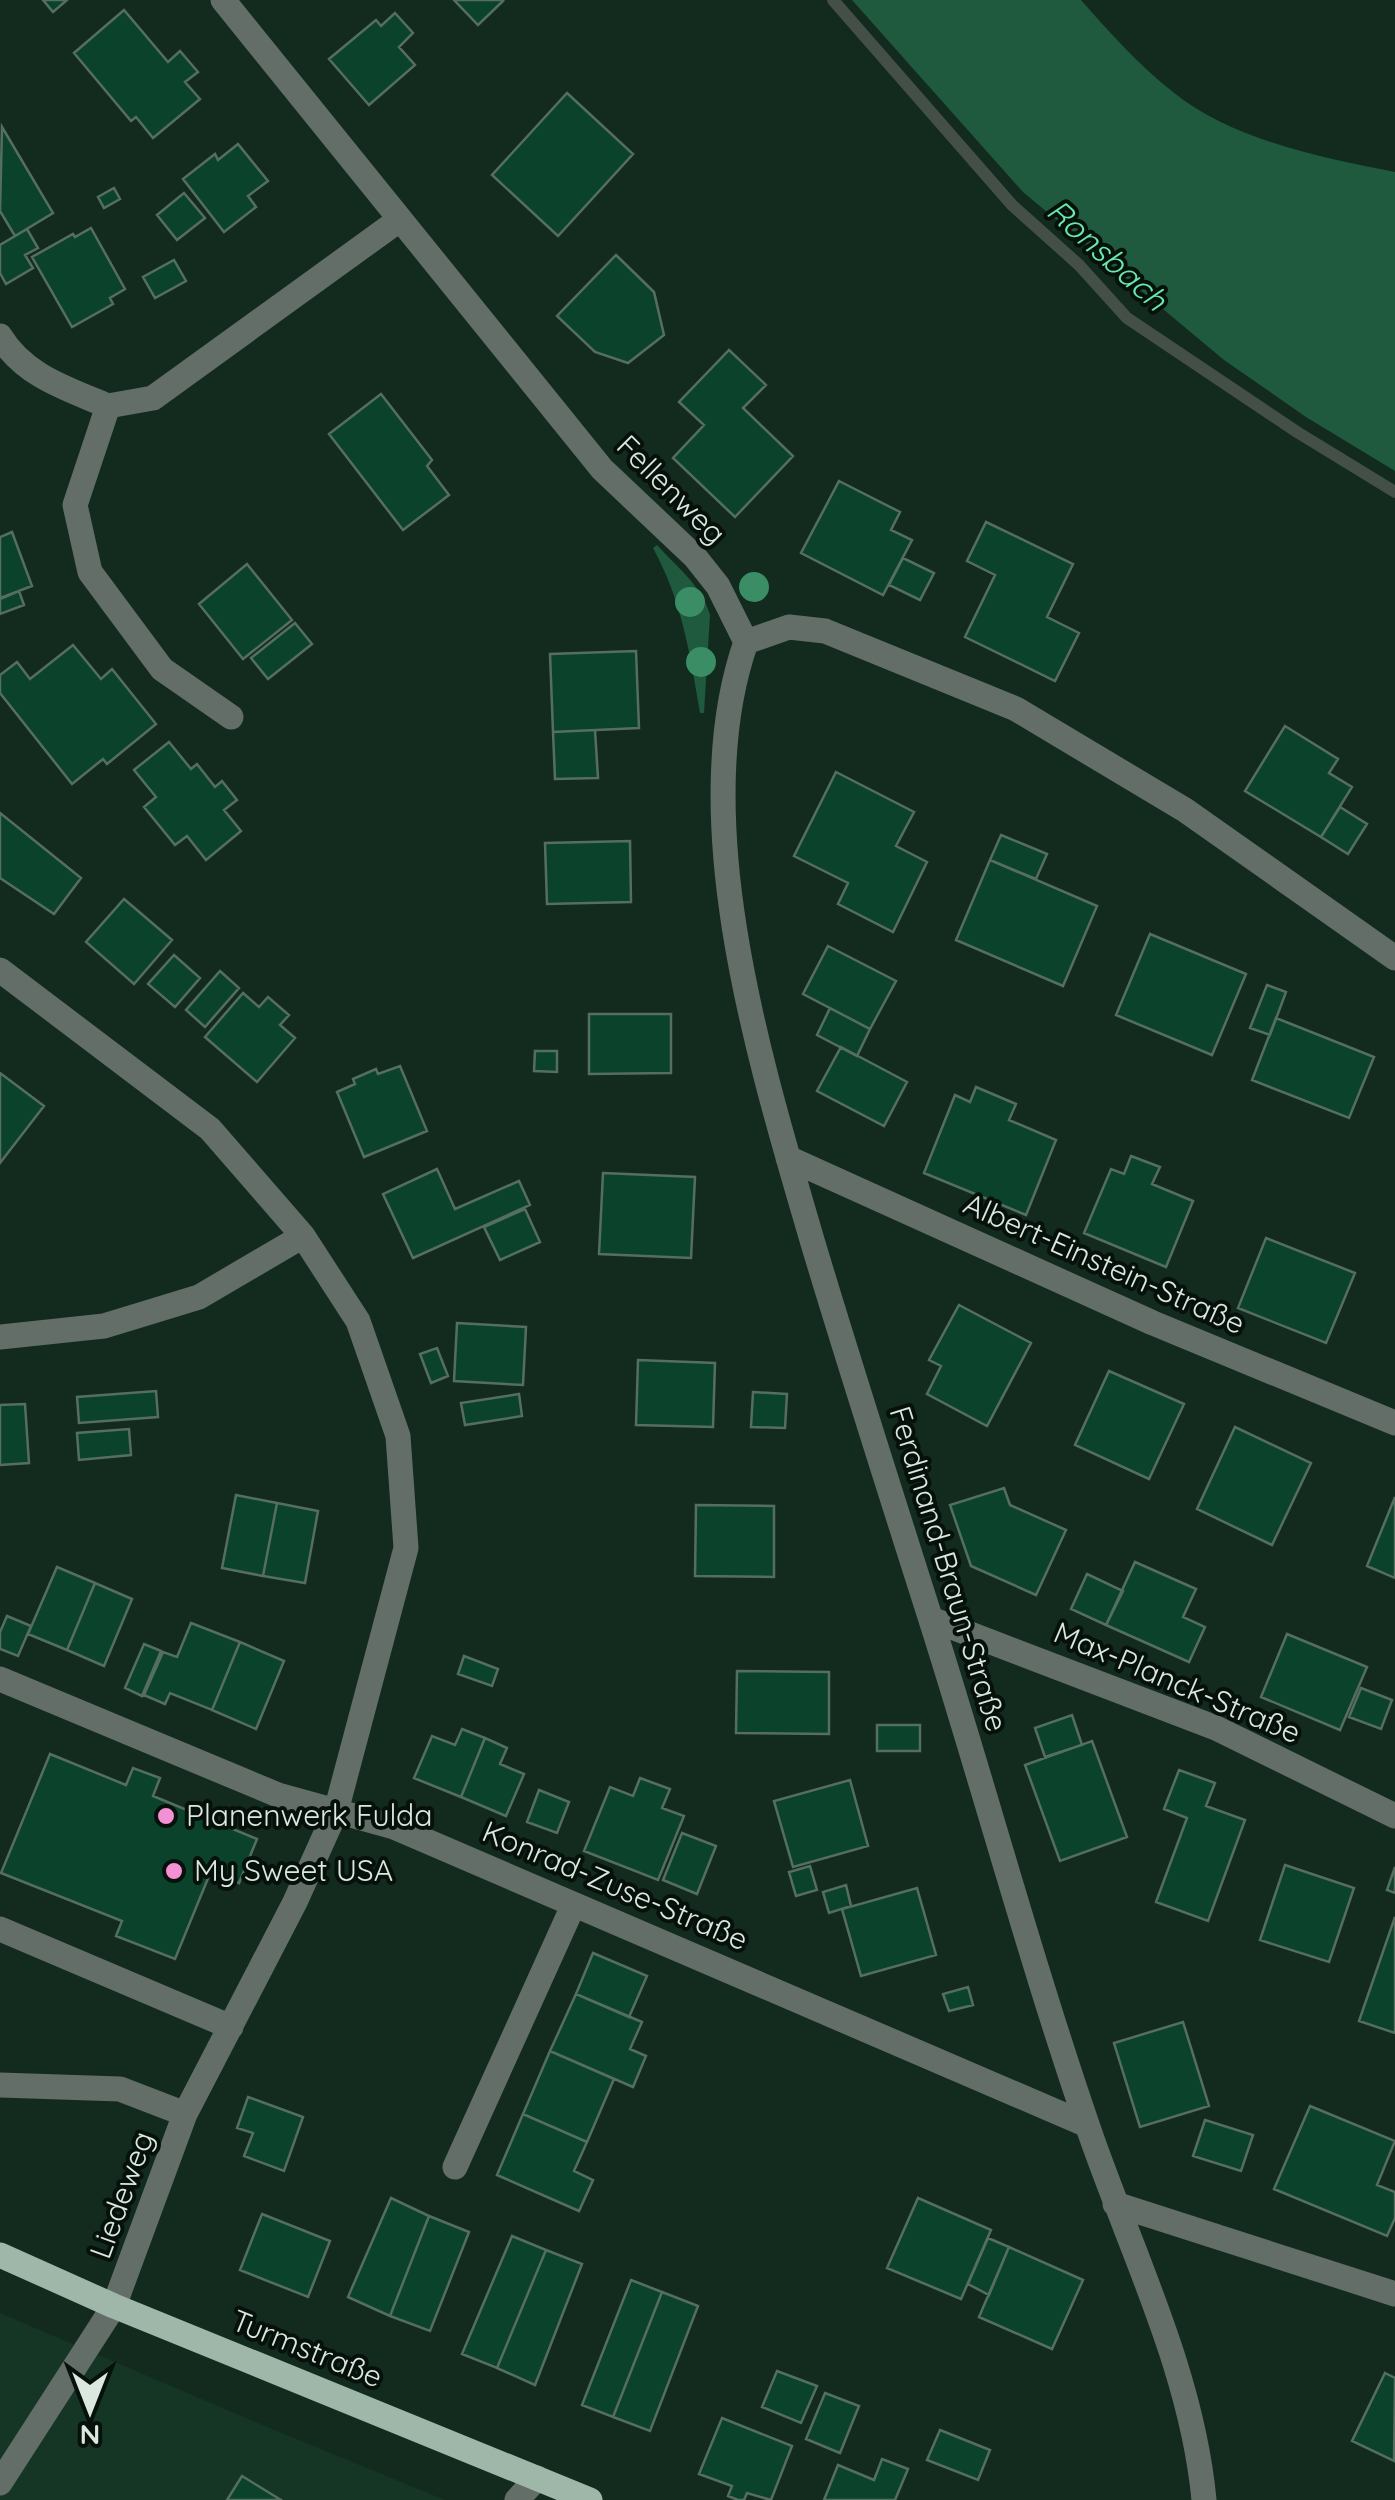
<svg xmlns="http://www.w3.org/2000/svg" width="1395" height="2500" font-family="Quicksand,sans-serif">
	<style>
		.built { fill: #153525 }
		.green { fill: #1f593e }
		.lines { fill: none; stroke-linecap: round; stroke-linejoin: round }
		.stream { stroke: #444f48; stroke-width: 12 }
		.building { fill: #0b422b; stroke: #556e60; stroke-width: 2.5 }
		.minor { stroke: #626e67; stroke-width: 25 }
		.major { stroke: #9fb7a9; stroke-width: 25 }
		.tree { fill: #3b8d66 }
		.poi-dot { fill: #f491d4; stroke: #07110b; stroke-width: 4 }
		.labels { text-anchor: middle; stroke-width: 8; stroke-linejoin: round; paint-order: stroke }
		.street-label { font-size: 30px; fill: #dae8e0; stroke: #07110b }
		.poi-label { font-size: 30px; fill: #dae8e0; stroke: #07110b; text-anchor: start }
		.water-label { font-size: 32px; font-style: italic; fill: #68eaac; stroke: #07110b }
	</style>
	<rect width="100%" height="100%" fill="#132b1f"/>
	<path class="built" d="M0,2313L272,2429L445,2500H0Z"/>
	<path class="green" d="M852,0H1081C1109,32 1140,66 1173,92C1232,140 1323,158 1395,172V471L1306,417L1224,360L1023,192Z
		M657,545C677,567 702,586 710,615L704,713H700C690,654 682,601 653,548Z"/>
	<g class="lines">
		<path class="stream" d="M833,0L1012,205L1079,265L1127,318L1297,432L1395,492"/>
	</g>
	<path class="building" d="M43,0H67L53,12Z
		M454,0H501L503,1L478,25Z
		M124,10L168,62L180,51L198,72L185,82L200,99L153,138L136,117L131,121L74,53Z
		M395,13L413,33L399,47L415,65L369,105L329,59L376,20L381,26Z
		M567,93L633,154L558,236L492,175Z
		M2,127L53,213L15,236L0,211Z
		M238,144L268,181L248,196L256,207L224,232L183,179L215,154L218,160Z
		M114,188L120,199L104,208L98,197Z
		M184,193L205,218L177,240L157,215Z
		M91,228L125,289L110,298L113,304L72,327L32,257L73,234L75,237Z
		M27,229L38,248L25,255L33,268L6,284L0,273V245Z
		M616,255L654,292L664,335L628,363L595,352L557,316Z
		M174,260L186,281L155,298L143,277Z
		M729,350L766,385L743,408L793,456L735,517L673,458L704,425L679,402Z
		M381,394L432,460L427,466L449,495L403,530L329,434Z
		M839,481L900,512L891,530L912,540L883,595L801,553Z
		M986,522L1073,564L1047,617L1079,633L1055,681L965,637L995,575L967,561Z
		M12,532L32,586L0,598V537Z
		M903,558L934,573L920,600L889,585Z
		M247,564L292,620L243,659L199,604Z
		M19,591L24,605L0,614V599Z
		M295,623L312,644L268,679L251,658Z
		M73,645L101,679L112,669L156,724L107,764L103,759L72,784L0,693V675L17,662L30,679Z
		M636,651L639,728L553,732L550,654Z
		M1285,726L1338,759L1329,773L1352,787L1321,837L1245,791Z
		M595,730L598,778L555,779L553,732Z
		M169,742L191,769L197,764L215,787L222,781L237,800L224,810L241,831L206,860L187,836L175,845L144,807L156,797L134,770Z
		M836,772L914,812L896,846L927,862L893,932L838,904L848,883L794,856Z
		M1340,807L1367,824L1348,854L1321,837Z
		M0,813L81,878L54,914L0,878Z
		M1001,835L1047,854L1036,879L990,860Z
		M630,841L631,902L547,904L545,843Z
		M990,860L1097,906L1063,986L956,940Z
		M124,899L172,940L134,984L86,942Z
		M1150,934L1246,974L1212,1055L1116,1015Z
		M828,946L896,981L870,1029L803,994Z
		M174,955L200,978L175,1007L148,984Z
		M220,971L239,988L205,1027L186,1010Z
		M1267,985L1286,992L1270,1035L1250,1028Z
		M243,993L259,1007L268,997L289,1015L280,1025L295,1038L257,1082L205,1037Z
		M830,1008L870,1029L857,1056L817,1035Z
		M589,1014H671V1073L589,1074Z
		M1276,1018L1374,1057L1349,1118L1252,1080Z
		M841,1047L907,1082L884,1126L817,1091Z
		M535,1051H557V1072L534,1071Z
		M400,1066L427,1131L364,1157L337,1092L355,1084L353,1079L376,1069L378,1074Z
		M0,1073L44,1106L0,1163Z
		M976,1087L1016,1104L1009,1120L1056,1140L1026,1215L924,1173L955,1095L970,1102Z
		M1131,1156L1160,1167L1152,1184L1193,1201L1166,1267L1084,1233L1111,1169L1124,1174Z
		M437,1169L455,1209L519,1181L530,1205L413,1258L383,1194Z
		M603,1173L695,1177L691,1258L599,1254Z
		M525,1209L540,1242L500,1260L484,1227Z
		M1266,1238L1355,1273L1326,1343L1238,1308Z
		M959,1305L1031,1343L987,1426L927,1394L941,1366L929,1360Z
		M457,1323L526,1327L523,1385L454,1381Z
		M437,1348L448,1376L431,1383L420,1354Z
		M638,1360L715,1363L713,1427L636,1425Z
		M1109,1371L1184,1404L1149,1479L1075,1445Z
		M156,1391L158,1417L79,1423L77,1397Z
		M753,1392L787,1394L785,1428L751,1427Z
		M519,1394L522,1416L465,1425L461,1403Z
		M25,1404L29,1463L0,1465V1405Z
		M1235,1427L1311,1463L1272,1545L1197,1509Z
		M129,1429L131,1455L79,1460L77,1433Z
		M1004,1488L1010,1505L1066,1530L1036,1595L971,1566L950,1505Z
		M236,1495L277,1503L263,1576L222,1568Z
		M1395,1497V1578L1367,1566Z
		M277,1503L318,1511L305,1583L263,1576Z
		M696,1505L774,1506V1577L695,1576Z
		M1135,1562L1196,1589L1183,1617L1205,1627L1189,1662L1106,1625Z
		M57,1567L95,1583L67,1650L28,1634Z
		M1087,1574L1123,1591L1106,1625L1071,1609Z
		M95,1583L132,1599L104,1666L67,1650Z
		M7,1616L31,1626L18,1656L0,1649V1632Z
		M191,1623L240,1642L212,1710L170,1693L165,1704L144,1695L163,1652L177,1657Z
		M1287,1634L1367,1667L1340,1730L1261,1697Z
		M240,1642L284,1661L256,1729L212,1710Z
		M144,1644L161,1651L142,1696L125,1688Z
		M464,1656L498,1669L492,1686L458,1674Z
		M737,1671L829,1672V1734L736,1733Z
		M1361,1688L1392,1700L1381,1729L1349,1717Z
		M1072,1715L1082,1745L1045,1757L1035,1728Z
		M877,1725H920V1751H877Z
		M462,1729L485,1738L461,1797L414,1778L432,1736L455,1745Z
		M485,1738L507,1748L500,1764L524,1774L506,1816L461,1797Z
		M1092,1741L1127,1837L1060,1861L1025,1765Z
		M50,1754L126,1785L133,1768L160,1778L153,1796L257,1839L239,1883L211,1871L175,1959L116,1936L122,1921L1,1873Z
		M1179,1770L1215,1783L1206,1806L1245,1820L1208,1921L1156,1902L1187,1818L1164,1809Z
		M640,1778L670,1789L662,1808L684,1816L658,1880L584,1851L610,1787L633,1796Z
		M850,1780L868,1846L793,1867L774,1801Z
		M539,1790L569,1802L557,1833L527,1822Z
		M682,1833L716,1846L697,1894L663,1880Z
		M1285,1865L1354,1888L1329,1962L1260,1940Z
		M810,1866L817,1890L796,1896L789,1872Z
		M1395,1867V1893L1387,1890Z
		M846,1885L851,1906L829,1913L823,1892Z
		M917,1888L936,1955L861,1976L842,1909Z
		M1395,1917V2033L1359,2021Z
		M593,1953L647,1976L629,2017L576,1994Z
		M968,1987L973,2005L949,2011L943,1994Z
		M576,1994L642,2022L630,2049L646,2056L633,2087L550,2051Z
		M1183,2022L1209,2106L1140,2127L1114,2043Z
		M550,2051L614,2079L587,2142L523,2114Z
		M248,2097L303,2117L284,2171L244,2156L253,2133L237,2128Z
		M1310,2106L1395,2141L1377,2185L1395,2192V2218L1387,2236L1274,2189Z
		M523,2114L587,2142L574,2171L593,2180L579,2211L497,2175Z
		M1205,2120L1253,2135L1241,2171L1193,2156Z
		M391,2198L429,2216L390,2316L348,2297Z
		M918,2198L991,2230L961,2299L887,2268Z
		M262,2214L330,2241L308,2297L240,2270Z
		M429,2216L469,2232L430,2331L390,2316Z
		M512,2236L546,2250L497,2368L462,2354Z
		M988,2238L1009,2247L989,2295L968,2284Z
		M1009,2247L1083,2280L1052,2349L979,2317Z
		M546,2250L582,2264L535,2385L497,2368Z
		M631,2280L662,2292L613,2417L582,2405Z
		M662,2292L698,2306L650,2431L613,2417Z
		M777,2371L817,2386L801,2423L762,2407Z
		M1385,2373L1395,2378L1394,2461L1352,2441Z
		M825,2393L859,2406L840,2453L806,2439Z
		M722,2418L792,2446L771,2500L747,2493L744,2500H738L728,2496L732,2486L699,2474Z
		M940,2430L990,2450L978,2480L927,2460Z
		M882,2459L908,2469L895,2500H824L838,2465L874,2480Z
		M242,2476L281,2500H227Z"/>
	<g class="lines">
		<path class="minor" d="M223,0L602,469L695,557L718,586L746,642
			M0,336C24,376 68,389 108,406
			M746,642C684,819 761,1065 812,1240C850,1367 891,1494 931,1620C985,1790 1031,1962 1089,2130C1131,2252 1192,2371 1204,2500
			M746,642L789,627L825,631L1016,709L1185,810L1395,958
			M231,717L162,669L90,572L75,505L108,406L153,398L399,220
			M0,970L210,1129L303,1236L358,1321L398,1436L406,1548L336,1811L295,1902L185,2114
			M788,1158L1153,1323L1395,1423
			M0,1337L104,1326L199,1297L303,1236
			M931,1619L1216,1728L1395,1816
			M0,1679L278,1795L394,1827L1087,2125
			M0,1929L231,2027
			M0,2085L120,2089L185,2114L114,2306L0,2483
			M455,2167L573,1906
			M1115,2204L1395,2294
			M517,2500L537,2478"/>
		<path class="major" d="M0,2255L114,2306L590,2500"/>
	</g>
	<g class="tree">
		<circle cx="754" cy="587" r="15"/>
		<circle cx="690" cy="602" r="15"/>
		<circle cx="701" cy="662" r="15"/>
	</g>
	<g class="poi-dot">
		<circle cx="166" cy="1816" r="10"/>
		<circle cx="174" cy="1871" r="10"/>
	</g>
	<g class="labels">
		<g class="street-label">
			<text transform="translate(671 490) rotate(45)" y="10">Fellenweg</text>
			<text transform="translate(1104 1264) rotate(24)" y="10">Albert-Einstein-Straße</text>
			<text transform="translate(948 1569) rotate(73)" y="10">Ferdinand-Braun-Straße</text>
			<text transform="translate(1177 1683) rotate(23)" y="10">Max-Planck-Straße</text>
			<text transform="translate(615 1886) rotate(23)" y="10">Konrad-Zuse-Straße</text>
			<text transform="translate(122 2195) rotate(-70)" y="10">Liedeweg</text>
			<text transform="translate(307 2349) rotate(22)" y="10">Turmstraße</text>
		</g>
		<g class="poi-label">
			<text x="186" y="1826">Planenwerk Fulda</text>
			<text x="194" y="1881">My Sweet USA</text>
		</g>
		<g class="water-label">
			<text transform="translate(1107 255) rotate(42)" y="11">Ronsbach</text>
		</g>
	</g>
	<g transform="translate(90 2410) rotate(180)" stroke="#07110b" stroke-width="8" paint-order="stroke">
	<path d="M0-8L18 38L0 25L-18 38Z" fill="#dae8e0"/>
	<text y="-15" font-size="28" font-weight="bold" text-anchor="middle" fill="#dae8e0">N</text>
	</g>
</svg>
